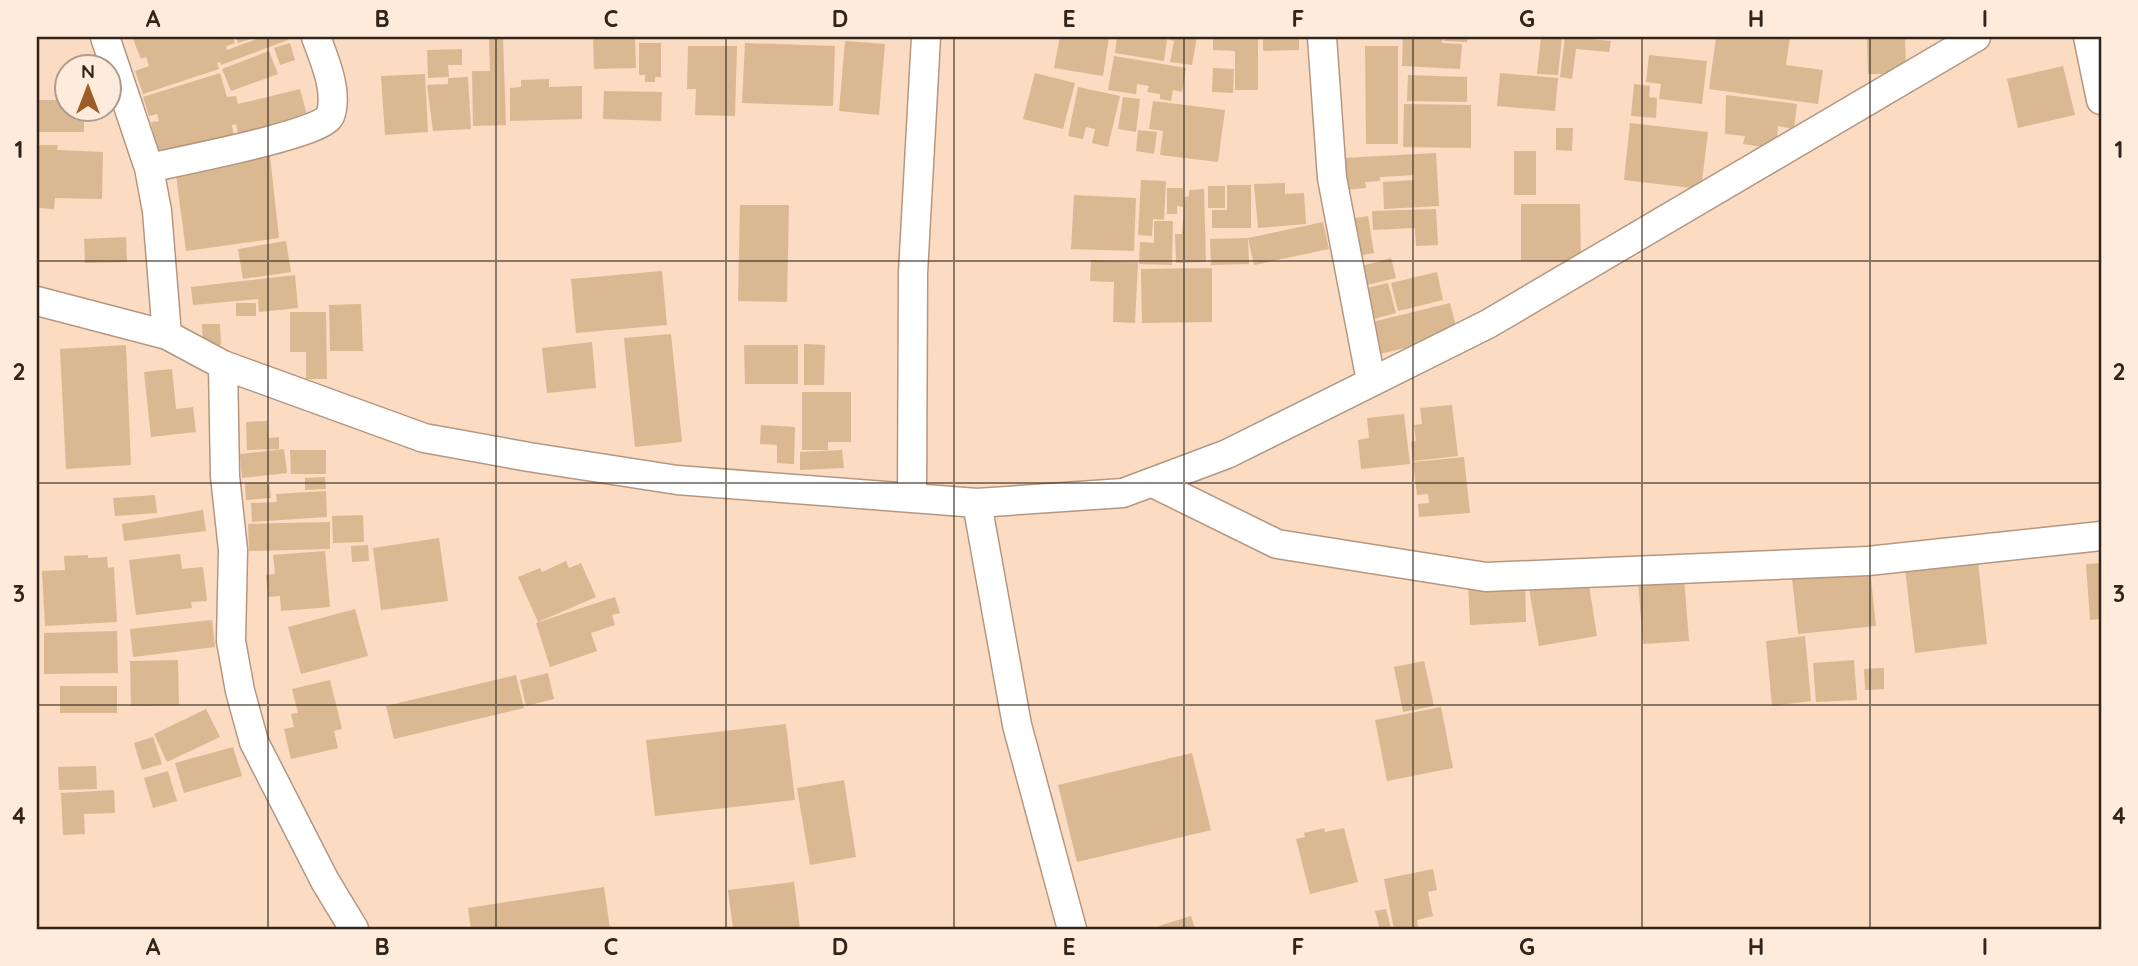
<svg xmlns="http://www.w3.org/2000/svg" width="2138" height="966" font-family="Quicksand,sans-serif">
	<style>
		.building { fill: #dab891 }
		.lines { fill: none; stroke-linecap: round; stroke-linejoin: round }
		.street-casing { stroke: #b59780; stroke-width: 31 }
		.street { stroke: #fff; stroke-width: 28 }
		.grid { fill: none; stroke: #30241b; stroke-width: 2; stroke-opacity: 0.55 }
		.neatline { fill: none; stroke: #30241b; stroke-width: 2.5 }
		.grid-label { font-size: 23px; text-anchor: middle; font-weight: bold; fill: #30241b }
	</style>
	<rect width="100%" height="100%" fill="#fbdbc2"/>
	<path class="building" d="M138,37H233L235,43L226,46L227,50L262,37H286L288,40L221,65L220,62L217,63L219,69L143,94L135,71L149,66L146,57L141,59L133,39Z
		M236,37H256L238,43Z
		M593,37H635L636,68L594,69Z
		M1060,37H1109L1103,76L1054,68Z
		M1117,37H1197L1192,65L1170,62L1174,41L1167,39L1164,61L1115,53Z
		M1213,37H1258V90H1235V51L1213,50Z
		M1263,37H1299V50L1263,51Z
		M1403,37H1443L1442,43L1462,44L1460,69L1402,66Z
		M1445,37H1468L1467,42L1444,41Z
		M1541,37H1562L1558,75L1537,74Z
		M1565,37L1611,41L1609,52L1576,49L1572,79L1560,77Z
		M1716,37H1790L1786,65L1823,70L1818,104L1709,89Z
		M1867,37H1905L1906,74H1868Z
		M489,38H503L506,125L473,126L472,71H490Z
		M845,41L885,44L879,115L839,111Z
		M290,43L295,60L280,65L274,48Z
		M639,43H661V77H655V82H645V75H639Z
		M745,43L835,46L833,106L742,103Z
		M688,46H737L735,116L695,115L696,89H687Z
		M1365,46H1398V144H1366Z
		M462,49V65H448L449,77L428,78L427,50Z
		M269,51L278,74L231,91L222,69Z
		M1649,55L1707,61L1702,104L1659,99L1661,84L1646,82Z
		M1114,56L1186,68L1182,92L1173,90L1171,101L1160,99V94L1147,92L1149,86L1137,84L1136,94L1108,90Z
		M2063,66L2075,115L2018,128L2007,79Z
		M1213,68L1234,69L1233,93L1212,92Z
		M220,73L227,97L236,96L238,104L300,89L309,123L239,138L236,124L232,125L234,137L158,153L151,122L159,121L157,114L149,116L143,97Z
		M1035,73L1075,83L1063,129L1023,119Z
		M1500,73L1558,78L1555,111L1497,106Z
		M425,74L428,132L385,135L381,76Z
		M1408,75L1467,77V102L1407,101Z
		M468,77L471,129L433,131L427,85L448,84V78Z
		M549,79V87L582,86V119L510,121V88L521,87V80Z
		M1634,84L1650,86L1649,97L1657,98L1656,118L1631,116Z
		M1078,87L1120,96L1108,147L1092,143L1095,129L1086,127L1083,139L1068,136Z
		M604,91L662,92L661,121L603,119Z
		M1726,95L1797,104L1794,129L1778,126L1776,149L1743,144L1745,136L1725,134Z
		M1123,97L1140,99L1136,132L1118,129Z
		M37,100H66V108H84V132H37Z
		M1153,101L1225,110L1218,162L1160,155L1163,131L1149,129Z
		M1404,104L1471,105V148L1403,147Z
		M1630,123L1708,132L1701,189L1624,180Z
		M1556,128H1573L1572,151L1556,150Z
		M1138,130L1157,132L1154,154L1136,151Z
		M37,145H58L57,150L103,152L102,199L55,198L54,209L37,208Z
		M1514,151H1536V195H1514Z
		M1436,153L1439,206L1384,209L1383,182L1414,180V175L1380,177V181L1365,182L1366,188L1345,190L1343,158Z
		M270,156L279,238L186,251L176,175L183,168Z
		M1141,180L1166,181L1164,220L1153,219L1152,236L1138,235Z
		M1285,183V194L1304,193L1306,224L1258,228L1254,184Z
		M1227,185H1251V228H1212V210H1227Z
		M1208,186H1225V208H1208Z
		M1167,188H1183V207L1177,206V214H1167Z
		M1204,189L1206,262L1176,263L1175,234H1182L1185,197L1189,196V190Z
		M1074,195L1136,198L1134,251L1071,249Z
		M1521,204H1580L1581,261H1521Z
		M740,205H789L787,302L738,301Z
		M1436,209L1438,245L1416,246L1415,228L1373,230L1372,211Z
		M1368,216L1374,253L1352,257L1345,220Z
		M1154,221H1173L1172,265L1139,264L1140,242L1154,243Z
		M1323,222L1329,249L1254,265L1248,238Z
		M126,237L127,262L85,263L84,239Z
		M1248,238L1249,264L1211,265L1210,239Z
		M286,241L291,272L243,279L238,249Z
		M1391,258L1396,278L1359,287L1355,268Z
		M1091,260L1138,262L1135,323L1113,322L1114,282L1090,281Z
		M1212,268V322L1142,323L1141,269Z
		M662,271L667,325L576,333L571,279Z
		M1437,272L1443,300L1398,311L1391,283Z
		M295,275L298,308L259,312L258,299L193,305L191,287Z
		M1388,283L1396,313L1367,321L1358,290Z
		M236,303H256V316H236Z
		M1450,303L1458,335L1376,355L1368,323Z
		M361,304L363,351H330L329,305Z
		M290,312H326L327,379H306V352H290Z
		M202,324H220L221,345L203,347Z
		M671,334L682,442L635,447L624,338Z
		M592,342L596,388L547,393L542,348Z
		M804,344L825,345L824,385H804Z
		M126,345L131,465L66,469L60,349Z
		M744,345H798V384H745Z
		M172,369L176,409L193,407L196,432L151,437L144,372Z
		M802,392H851V442H828V450H802Z
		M1452,405L1458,456L1413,461L1411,442L1416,441L1414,425L1422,424L1420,408Z
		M1404,414L1410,464L1361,469L1358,440L1369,438L1367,418Z
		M267,421L268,438L279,437V449L247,450L246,422Z
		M761,425L795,427L794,464L777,463V445L760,444Z
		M284,449L287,473L242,478L240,454Z
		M290,450H326V474H291Z
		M842,450L844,468L800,470V452Z
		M1464,457L1470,513L1419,517L1418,504L1429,503L1428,494L1417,495L1413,462Z
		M325,477L326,489L305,490V478Z
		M269,482L271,498L246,500L245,483Z
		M326,491L327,517L252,522L251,503L277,502L276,494Z
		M155,495L157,513L115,516L113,498Z
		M203,510L206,531L124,541L122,524Z
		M363,515L364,542L333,543L332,516Z
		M330,522V549L249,551L248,524Z
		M439,538L448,601L381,610L373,548Z
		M368,545L369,561L352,562L351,546Z
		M325,551L330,607L281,611L280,596L268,597L266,575L275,574L273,555Z
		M180,554L182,569L203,567L207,601L191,602L192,608L136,615L129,560Z
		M88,555V558L107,557L108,568L114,567L117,622L45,626L42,571L65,570L64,556Z
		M566,561L569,568L581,563L596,597L538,622L518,577L540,568L542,572Z
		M1978,561L1987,644L1915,653L1905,569Z
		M2101,563V619L2090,620L2086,564Z
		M1870,570L1876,626L1798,634L1792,578Z
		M1684,577L1689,641L1643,644L1638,581Z
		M1588,579L1597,636L1539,646L1529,589Z
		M1525,581L1526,622L1470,625L1468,583Z
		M615,597L620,613L612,615L615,625L591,633L597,651L550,667L536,623Z
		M355,609L368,656L301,674L288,627Z
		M212,620L215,647L133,657L130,629Z
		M117,631L118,673L44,674V633Z
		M1805,636L1811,701L1772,706L1766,641Z
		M178,660L179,705L131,706L130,661Z
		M1854,660L1857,700L1816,702L1813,663Z
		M1424,661L1434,706L1403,712L1394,667Z
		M1884,668V689L1865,690L1864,669Z
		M548,673L554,699L526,706L520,680Z
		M516,675L524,708L394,739L386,706Z
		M330,680L342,729L334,731L338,748L291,759L284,729L294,727L291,714L298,713L292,689Z
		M60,686H117V713H60Z
		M1441,707L1453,768L1387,781L1375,720Z
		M206,709L220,737L167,762L154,734Z
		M786,724L795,800L655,816L646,740Z
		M153,737L162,764L142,770L134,743Z
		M233,747L242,776L184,793L175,763Z
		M1192,753L1211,830L1077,862L1058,785Z
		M96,766L97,789L59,790L58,767Z
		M168,771L177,801L153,808L144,778Z
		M844,780L856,857L810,865L797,788Z
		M114,790L115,813L84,814L85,834L63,835L61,793Z
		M1324,828L1325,832L1344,828L1358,882L1310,894L1296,839L1305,837L1304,833Z
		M1433,869L1437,890L1428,892L1433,916L1417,920L1418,929H1394L1384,879Z
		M794,882L800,929H733L728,890Z
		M604,887L610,929H471L468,908Z
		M1386,909L1391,929H1380L1375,911Z
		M1191,916L1195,929H1160L1159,926Z"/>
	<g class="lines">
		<g class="street-casing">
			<path id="street" d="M105,37L149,168L157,211L167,335
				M1322,37L1332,178L1371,381
				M2088,37L2101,100
				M149,168C174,162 323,134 330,116C339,92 324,59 316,37
				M37,301L167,335L223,365L424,438L529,457L677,480L977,503L1123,493L1227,454L1488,324L1976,37
				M223,365L225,476L233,550L231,641L240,691L254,742L325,881L354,929
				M1153,483L1277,544L1486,577L1868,561L2101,536
				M912,498L913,273L926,37
				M977,503L1017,725L1072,929"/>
		</g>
		<use href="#street" class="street"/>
	</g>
	<path class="grid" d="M268,37V929M496,37V929M726,37V929M954,37V929M1184,37V929M1413,37V929M1642,37V929M1870,37V929M37,261H2101M37,483H2101M37,705H2101"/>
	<rect width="2138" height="966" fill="none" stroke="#feebdc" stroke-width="77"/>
	<g transform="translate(88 88)"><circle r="33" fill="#feebdc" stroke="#ac9b8f" stroke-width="2"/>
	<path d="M0-5L12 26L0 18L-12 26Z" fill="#9d5b28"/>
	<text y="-10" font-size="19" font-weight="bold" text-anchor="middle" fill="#30241b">N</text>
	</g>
	<rect x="38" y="38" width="2062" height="890" class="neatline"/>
	<g class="grid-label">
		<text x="153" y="27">A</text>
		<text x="382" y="27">B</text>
		<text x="611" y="27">C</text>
		<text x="840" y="27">D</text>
		<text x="1069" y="27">E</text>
		<text x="1298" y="27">F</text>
		<text x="1527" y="27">G</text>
		<text x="1756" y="27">H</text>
		<text x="1985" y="27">I</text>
		<text x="19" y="158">1</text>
		<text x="2119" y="158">1</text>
		<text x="19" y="380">2</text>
		<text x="2119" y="380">2</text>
		<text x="19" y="602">3</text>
		<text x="2119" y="602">3</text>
		<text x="19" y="824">4</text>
		<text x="2119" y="824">4</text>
		<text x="153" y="955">A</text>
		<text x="382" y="955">B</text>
		<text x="611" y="955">C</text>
		<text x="840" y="955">D</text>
		<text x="1069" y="955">E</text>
		<text x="1298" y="955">F</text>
		<text x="1527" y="955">G</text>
		<text x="1756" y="955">H</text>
		<text x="1985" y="955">I</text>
	</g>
</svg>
